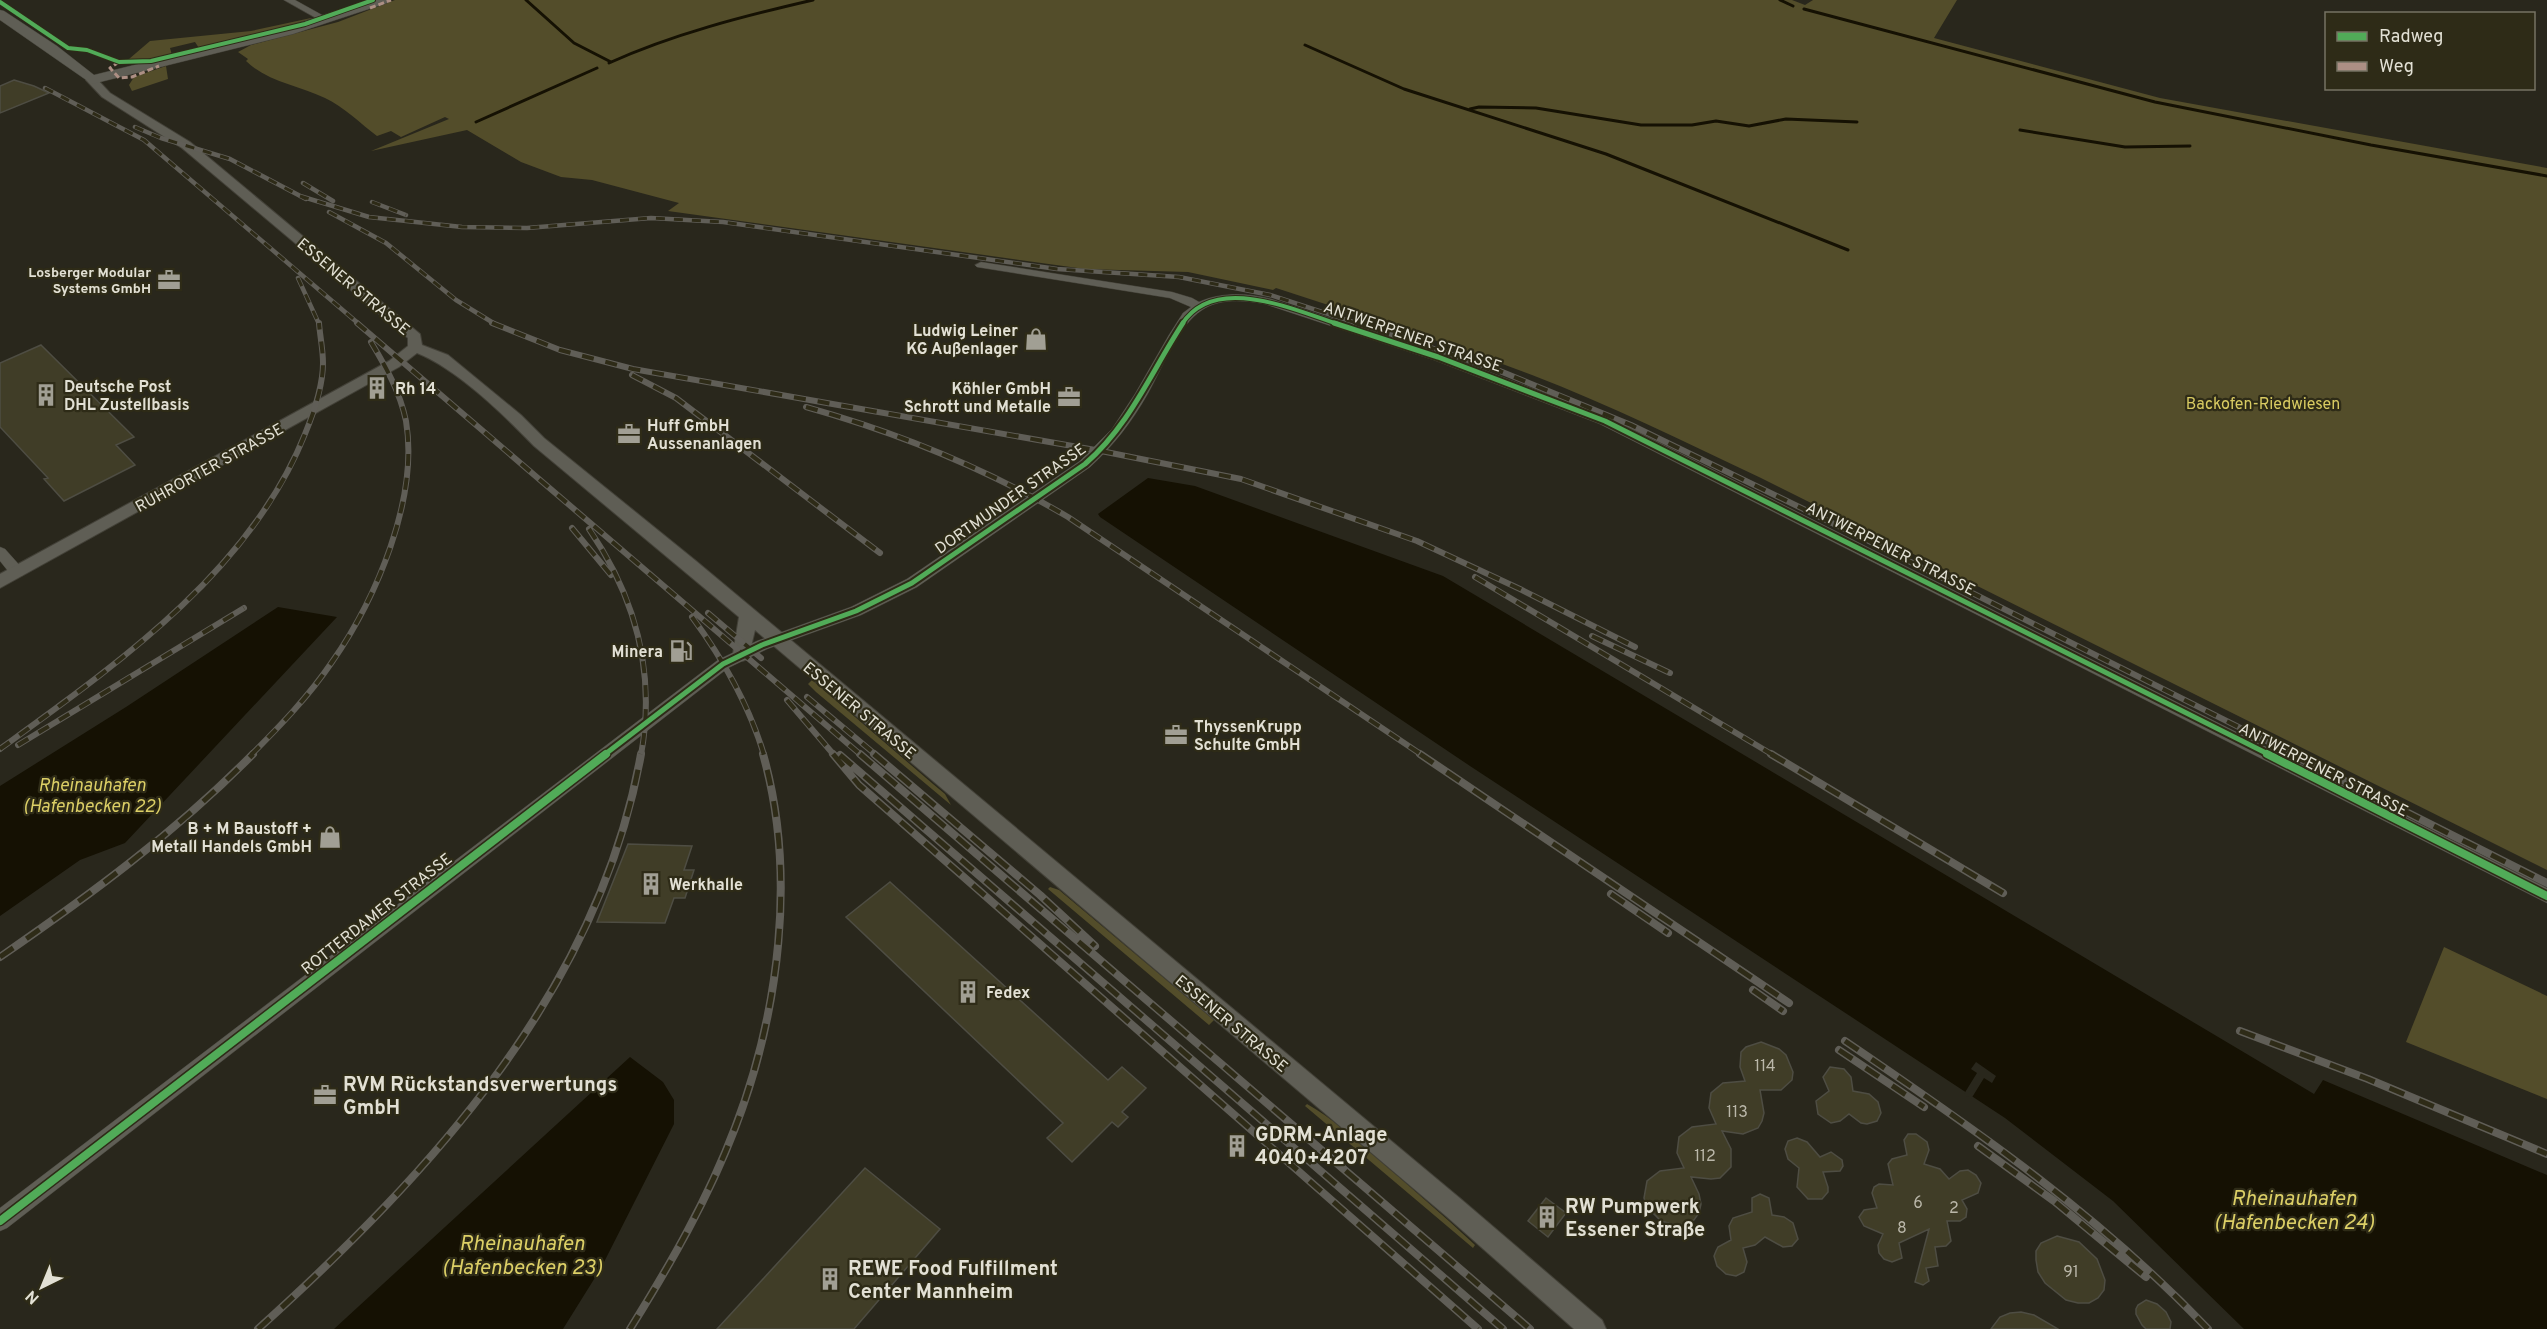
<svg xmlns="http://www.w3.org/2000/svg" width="2547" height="1329" font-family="Overpass,sans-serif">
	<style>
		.green { fill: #534d2a }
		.water { fill: #151103 }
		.pier { fill: #29271c }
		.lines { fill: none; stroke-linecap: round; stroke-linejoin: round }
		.stream { stroke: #151103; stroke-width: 3 }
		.building { fill: #403d27; stroke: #4e4d43; stroke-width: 1.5 }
		.minor-casing { stroke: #434138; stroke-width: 1 }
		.tertiary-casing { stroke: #434138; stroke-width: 2 }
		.secondary-casing { stroke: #434138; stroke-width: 1 }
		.minor { fill: #5f5e55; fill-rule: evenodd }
		.tertiary { fill: #5f5e55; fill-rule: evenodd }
		.secondary { fill: #5f5e55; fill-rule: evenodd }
		.rail-far2-casing { stroke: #605e57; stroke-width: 4.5 }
		.rail-far1-casing { stroke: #605e57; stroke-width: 6 }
		.rail-casing { stroke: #605e57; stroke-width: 8 }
		.rail-far2 { stroke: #2e2b17; stroke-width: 3; stroke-dasharray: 9; stroke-linecap: butt }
		.rail-far1 { stroke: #2e2b17; stroke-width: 4; stroke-dasharray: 12; stroke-linecap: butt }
		.rail { stroke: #2e2b17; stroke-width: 5; stroke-dasharray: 16; stroke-linecap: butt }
		.quiet { stroke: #ac8f84; stroke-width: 3; stroke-dasharray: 6 3; stroke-linecap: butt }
		.cycleway-far2-casing { stroke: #2e2b17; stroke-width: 6 }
		.cycleway-far1-casing { stroke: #2e2b17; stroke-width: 9 }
		.cycleway-casing { stroke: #2e2b17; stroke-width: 11 }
		.cycleway-far2 { stroke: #51ab58; stroke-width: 4 }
		.cycleway-far1 { stroke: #51ab58; stroke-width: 5 }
		.cycleway { stroke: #51ab58; stroke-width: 8 }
		.labels { text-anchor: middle; stroke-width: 4.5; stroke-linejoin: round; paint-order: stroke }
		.far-poi-label { font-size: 14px; font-weight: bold; fill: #e2e0d4; stroke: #2e2b17; text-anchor: end }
		.street-label { font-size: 16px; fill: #e2e0d4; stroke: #2e2b17 }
		.poi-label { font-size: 16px; font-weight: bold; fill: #e2e0d4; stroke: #2e2b17; text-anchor: start }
		.park-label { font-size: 16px; fill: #d9cb62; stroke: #2e2b17 }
		.near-number-label { font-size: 16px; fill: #bab7a9 }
		.water-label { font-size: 18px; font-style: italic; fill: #dccf66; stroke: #2e2b17 }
		.near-poi-label { font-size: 20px; font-weight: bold; fill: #e2e0d4; stroke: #2e2b17; text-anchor: start }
		.near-water-label { font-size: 21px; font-style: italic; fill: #dccf66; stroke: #2e2b17 }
	</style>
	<rect width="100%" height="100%" fill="#29271c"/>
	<path class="green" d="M395,0H1792L1805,5L1813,0H1957L1934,38L2160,98L2547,168V870L1761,478C1685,442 1610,405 1532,375C1448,343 1362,316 1276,288L1273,290L1188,272L1085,269L668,211L679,203L592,180L561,177L521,162L467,130L371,151L449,119L445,117L401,137L391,131L377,136C361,124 343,106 325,98C299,86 266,81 246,61L248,59L238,52L251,45L338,22Z
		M311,18L309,21L199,48L195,42L170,48L172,55L130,62L129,59L150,41L251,31Z
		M166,66L168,79L132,91L129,85L134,77Z
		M812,680L933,784L945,794L951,805L816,692L808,684Z
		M1050,887L1059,890L1214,1020L1209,1025L1048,889Z
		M2444,947L2547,996V1099L2406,1042Z
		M1307,1104C1332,1118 1352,1137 1373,1155C1408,1185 1442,1214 1475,1245L1473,1248L1305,1106Z"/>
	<path class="water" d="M1148,478L1195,486L1443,576L2314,1094L2323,1080L2547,1175V1329H2244L2113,1201L2005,1118L1470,766L1100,517L1098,514Z
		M278,607L337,617L125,843L80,860L0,916V786L126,707Z
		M630,1057L663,1082L674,1100V1124L601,1268L563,1329H334Z"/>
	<path class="pier" d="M1976,1062L1996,1076L1992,1083L1984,1078L1971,1099L1964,1094L1977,1073L1971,1069Z"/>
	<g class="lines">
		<path class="stream" d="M526,0L574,43L611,62
			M1780,0L1793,6
			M1804,9L2155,102L2371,145L2547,176
			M1305,45L1404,89L1606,154L1848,250
			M609,63C673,34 744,16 813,0
			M1470,109L1479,107L1536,108L1641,125H1692L1716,121L1749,126L1786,119L1857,122
			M476,122L597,68
			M2020,130L2125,147L2190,146"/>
	</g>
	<path class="building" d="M14,80L34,86L49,93L0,113V86Z
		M41,345L134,437L116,445L135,465L64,501L44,479L48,478L0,427V363Z
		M628,844L692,846L684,870H694L685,898H674L665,923L597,922Z
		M890,882L1108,1080L1122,1067L1146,1088L1122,1112L1128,1117L1118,1127L1112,1122L1072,1162L1047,1138L1063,1123L846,917Z
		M1761,1042L1779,1049L1786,1055L1793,1072L1792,1080L1781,1090H1760L1764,1113L1762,1121L1758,1128L1743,1134L1722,1131L1731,1149V1167L1720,1178L1711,1179L1691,1177L1699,1194L1701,1204L1699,1213L1694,1220L1679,1226L1661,1221L1647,1207L1644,1198L1647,1181L1660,1171L1684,1168L1677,1153L1679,1137L1692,1127L1716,1124L1709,1108L1711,1093L1723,1083L1745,1081L1740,1067L1741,1052L1746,1047Z
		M1830,1067L1844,1069L1851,1077L1853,1091L1869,1094L1878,1102L1881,1113L1877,1121L1867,1124L1861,1123L1849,1114L1840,1121L1831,1123L1818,1114L1816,1101L1829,1091L1823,1077Z
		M1908,1134H1916L1927,1142L1929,1150L1924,1164L1940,1169L1949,1179L1960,1171L1968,1170L1976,1175L1981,1183L1978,1193L1962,1200L1967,1209L1966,1217L1960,1221H1947L1951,1241L1946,1246L1935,1247L1938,1266L1926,1268L1929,1281L1923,1285L1915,1282L1929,1229L1899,1243L1902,1258L1892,1262L1884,1259L1879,1253L1878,1245L1883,1234L1864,1226L1859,1217L1864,1210L1877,1208L1872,1193L1874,1187L1879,1184L1893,1185L1888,1164L1892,1159L1907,1155L1904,1140Z
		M1797,1138L1807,1142L1820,1157L1831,1152L1842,1160L1843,1166L1840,1171L1823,1172L1828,1187V1192L1822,1199H1808L1797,1187L1799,1168L1788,1159L1785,1149L1788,1141Z
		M865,1168L940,1229L854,1329H717Z
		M1760,1194L1769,1198L1772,1215L1784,1217L1793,1223L1798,1239L1792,1246L1783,1247L1765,1237L1755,1245L1743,1248L1747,1262L1744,1272L1736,1276L1726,1274L1717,1266L1714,1256L1716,1251L1718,1247L1731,1240L1729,1226L1733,1218L1752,1212V1198Z
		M1546,1198L1566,1213L1548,1237L1528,1221Z
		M2057,1236L2079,1242L2097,1259L2105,1280L2104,1290L2098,1298L2089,1303H2078L2066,1300L2045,1283L2038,1272L2036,1260V1251L2041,1243Z
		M2146,1300L2157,1304L2166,1312L2171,1322L2170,1329H2146L2142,1325L2136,1314V1309L2138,1305Z
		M2021,1312L2034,1315L2058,1329H1991L2000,1317L2010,1313Z"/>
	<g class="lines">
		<g class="minor-casing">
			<path id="minor" d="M284,0H295L331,20L323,22Z
				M981,262L1172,292L1192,298L1199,302C1221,292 1248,293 1271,299L1442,354L1610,418L2547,888V903L1600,424L1434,360L1265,304C1245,300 1219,298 1202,310C1178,325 1161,371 1147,395C1131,423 1113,446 1090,467L917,587L861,615L767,649L728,668L7,1228L0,1231V1208L718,660L757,641L851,607L907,579L1080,461L1112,429L1135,394L1169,335L1183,313L1191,307L1170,298L977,267L975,265Z
				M0,547L5,549L22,568L24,572L22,576H12L0,561Z"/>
		</g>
		<g class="tertiary-casing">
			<path id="tertiary" d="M92,77L96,78L110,93L190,142L420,334L422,345L448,355L521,415L544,438L696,561L1462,1200L1602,1320L1606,1329H1574L1446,1216L755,630L748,659L742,661L736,659L733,654L739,617L534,446C503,414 457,369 417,353L399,367L0,588V574L389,361L408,346V338L182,148L102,97L86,80Z"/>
		</g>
		<g class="secondary-casing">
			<path id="secondary" d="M370,0H389L387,3L293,34L92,84L0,20V10L4,11L57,46L94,75L283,28Z"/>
		</g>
		<use href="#minor" class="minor"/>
		<use href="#tertiary" class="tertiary"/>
		<use href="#secondary" class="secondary"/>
		<g class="rail-far2-casing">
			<path id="rail-far2" d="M45,88L144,140L359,324
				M135,127L161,138L230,159L306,199
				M303,183L333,201
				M300,196L369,217L462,227L527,228L651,218L723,222L1057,269L1179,277L1270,295L1359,324
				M372,202L406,215
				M329,212L386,243L456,300L495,324
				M298,278L319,324"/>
		</g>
		<g class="rail-far1-casing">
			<path id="rail-far1" d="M357,323L861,755
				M492,323L560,350L633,369L1101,451L1241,479L1417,541L1520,589L1635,647
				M1355,323L1495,369L1631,425L1867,540L2294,755
				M632,375L676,398L880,553
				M806,407C899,433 985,468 1068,517L1422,755
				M572,528L611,575
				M589,529C636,598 656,673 641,755
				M1475,577L1773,755
				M708,613L761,658
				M692,617C723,659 749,705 764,755
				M1592,636L1670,673
				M807,697L876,755
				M787,700L834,755
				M18,745L244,608
				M0,749C116,665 250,572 305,434C314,412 323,387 323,363C323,350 320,336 319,323
				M251,755C280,726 309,696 332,662C376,599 419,499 406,421C400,392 386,367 371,342"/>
		</g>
		<g class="rail-casing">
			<path id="rail" d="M833,754L859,785L1478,1329
				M860,754L1530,1329
				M874,754L1040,895L1095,946
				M1420,754L1789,1003
				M1771,754L2003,893
				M2291,754L2547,883
				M840,755L1503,1329
				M1611,894L1668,933
				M0,957C90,895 176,832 253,754
				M1753,990L1783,1011
				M2240,1031L2368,1079L2547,1154
				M1845,1041C1976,1130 2098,1214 2208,1329
				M1839,1050L1924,1107
				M1978,1146L2054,1201L2146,1277
				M258,1329C430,1174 599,991 641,754
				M630,1329C670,1265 708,1199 735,1128C779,1013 797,874 763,754"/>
		</g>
		<use href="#rail-far2" class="rail-far2"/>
		<use href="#rail-far1" class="rail-far1"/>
		<use href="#rail" class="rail"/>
		<path class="quiet" d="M370,8L391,0
			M119,62L110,68L119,78L132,77L159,66"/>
		<g class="cycleway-far2-casing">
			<path id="cycleway-far2" d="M0,2L68,48L87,50L119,62L151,61L305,24L373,0
				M1182,324C1215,273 1293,310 1338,324"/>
		</g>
		<g class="cycleway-far1-casing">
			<path id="cycleway-far1" d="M1334,323L1438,357L1605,421L2270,755
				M604,755L723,664L762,645L856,611L912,583L1085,464C1130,425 1151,372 1183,323"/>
		</g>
		<g class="cycleway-casing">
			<path id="cycleway" d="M2267,754L2547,896
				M0,1221L606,754"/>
		</g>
		<use href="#cycleway-far2" class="cycleway-far2"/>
		<use href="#cycleway-far1" class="cycleway-far1"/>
		<use href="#cycleway" class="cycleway"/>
	</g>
	<defs>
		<g id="office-bare" transform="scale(1.8)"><path d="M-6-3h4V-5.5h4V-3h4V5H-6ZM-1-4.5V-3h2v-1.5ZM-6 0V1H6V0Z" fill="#a19f94" stroke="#2e2b17" stroke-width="2.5" paint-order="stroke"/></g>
		<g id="shop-bare" transform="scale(1.8)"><path d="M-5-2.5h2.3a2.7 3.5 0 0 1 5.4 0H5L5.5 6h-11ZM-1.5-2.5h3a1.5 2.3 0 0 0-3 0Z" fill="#a19f94" stroke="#2e2b17" stroke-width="2.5" paint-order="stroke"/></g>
		<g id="building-bare" transform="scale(1.8)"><path d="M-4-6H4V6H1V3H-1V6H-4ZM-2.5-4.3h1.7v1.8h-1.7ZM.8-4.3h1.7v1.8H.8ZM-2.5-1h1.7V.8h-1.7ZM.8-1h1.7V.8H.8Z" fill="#a19f94" stroke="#2e2b17" stroke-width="2.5" paint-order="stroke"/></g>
		<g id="fuel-bare" transform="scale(1.8)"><path d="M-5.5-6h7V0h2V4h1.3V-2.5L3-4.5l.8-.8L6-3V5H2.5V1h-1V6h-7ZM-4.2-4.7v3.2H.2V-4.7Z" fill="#a19f94" stroke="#2e2b17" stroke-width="2.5" paint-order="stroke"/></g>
	</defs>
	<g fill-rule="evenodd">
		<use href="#office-bare" x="169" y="280"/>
		<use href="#shop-bare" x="1036" y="339"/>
		<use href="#building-bare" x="377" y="388"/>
		<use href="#building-bare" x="46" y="395"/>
		<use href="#office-bare" x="1069" y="397"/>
		<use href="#office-bare" x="629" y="434"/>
		<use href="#fuel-bare" x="681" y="651"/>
		<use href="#office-bare" x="1176" y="735"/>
		<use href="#shop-bare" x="330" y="837"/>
		<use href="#building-bare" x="651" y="884"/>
		<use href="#building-bare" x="968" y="992"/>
		<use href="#office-bare" x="325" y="1095"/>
		<use href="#building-bare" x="1237" y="1146"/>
		<use href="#building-bare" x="1547" y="1217"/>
		<use href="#building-bare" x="830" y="1279"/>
	</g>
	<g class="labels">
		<g class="far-poi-label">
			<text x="151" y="277">Losberger Modular<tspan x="151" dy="16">Systems GmbH</tspan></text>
		</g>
		<g class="street-label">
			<text transform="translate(354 286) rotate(40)" y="6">ESSENER STRASSE</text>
			<text transform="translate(1413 336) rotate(19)" y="6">ANTWERPENER STRASSE</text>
			<text transform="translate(209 467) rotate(-29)" y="6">RUHRORTER STRASSE</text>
			<text transform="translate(1010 498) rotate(-35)" y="6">DORTMUNDER STRASSE</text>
			<text transform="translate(1891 548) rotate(27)" y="6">ANTWERPENER STRASSE</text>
			<text transform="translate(860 710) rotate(40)" y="6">ESSENER STRASSE</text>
			<text transform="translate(2324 769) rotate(27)" y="6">ANTWERPENER STRASSE</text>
			<text transform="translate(376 913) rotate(-38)" y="6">ROTTERDAMER STRASSE</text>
			<text transform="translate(1232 1023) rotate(40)" y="6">ESSENER STRASSE</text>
		</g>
		<g class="poi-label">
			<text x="1018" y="336" text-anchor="end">Ludwig Leiner<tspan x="1018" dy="18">KG Außenlager</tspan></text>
			<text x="64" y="392">Deutsche Post<tspan x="64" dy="18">DHL Zustellbasis</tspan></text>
			<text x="395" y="394">Rh 14</text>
			<text x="1051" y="394" text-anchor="end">Köhler GmbH<tspan x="1051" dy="18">Schrott und Metalle</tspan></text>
			<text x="647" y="431">Huff GmbH<tspan x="647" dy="18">Aussenanlagen</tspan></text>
			<text x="663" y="657" text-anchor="end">Minera</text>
			<text x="1194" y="732">ThyssenKrupp<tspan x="1194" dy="18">Schulte GmbH</tspan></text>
			<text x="312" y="834" text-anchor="end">B + M Baustoff +<tspan x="312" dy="18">Metall Handels GmbH</tspan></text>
			<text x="669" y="890">Werkhalle</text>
			<text x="986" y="998">Fedex</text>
		</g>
		<g class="park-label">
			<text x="2263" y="409">Backofen-Riedwiesen</text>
		</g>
		<g class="near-number-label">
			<text x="1765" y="1071">114</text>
			<text x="1737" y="1117">113</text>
			<text x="1705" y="1161">112</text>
			<text x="1918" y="1208">6</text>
			<text x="1954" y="1213">2</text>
			<text x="1902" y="1233">8</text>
			<text x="2071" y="1277">91</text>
		</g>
		<g class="water-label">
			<text x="92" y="791">Rheinauhafen<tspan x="92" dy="21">(Hafenbecken 22)</tspan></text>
		</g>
		<g class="near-poi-label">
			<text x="343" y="1091">RVM Rückstandsverwertungs<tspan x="343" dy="23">GmbH</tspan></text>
			<text x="1255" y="1141">GDRM-Anlage<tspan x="1255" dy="23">4040+4207</tspan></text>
			<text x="1565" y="1213">RW Pumpwerk<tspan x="1565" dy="23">Essener Straße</tspan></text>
			<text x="848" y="1275">REWE Food Fulfillment<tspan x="848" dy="23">Center Mannheim</tspan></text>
		</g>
		<g class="near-water-label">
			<text x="2294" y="1205">Rheinauhafen<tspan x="2294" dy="24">(Hafenbecken 24)</tspan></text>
			<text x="522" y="1250">Rheinauhafen<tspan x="522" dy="24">(Hafenbecken 23)</tspan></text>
		</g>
	</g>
	<rect x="2325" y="12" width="210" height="78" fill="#2e2b17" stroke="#767363" stroke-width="1.5"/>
	<rect x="2337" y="32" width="30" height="9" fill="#51ab58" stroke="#767363" stroke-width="1.5"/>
	<text x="2379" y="42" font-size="18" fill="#e2e0d4">Radweg</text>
	<rect x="2337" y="62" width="30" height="9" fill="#ac8f84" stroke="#767363" stroke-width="1.5"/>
	<text x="2379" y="72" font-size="18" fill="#e2e0d4">Weg</text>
	<g transform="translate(42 1287) rotate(223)" stroke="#2e2b17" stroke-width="4.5" paint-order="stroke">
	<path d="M0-4.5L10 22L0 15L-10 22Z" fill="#e2e0d4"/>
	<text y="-9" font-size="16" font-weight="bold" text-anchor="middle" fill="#e2e0d4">N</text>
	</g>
</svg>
